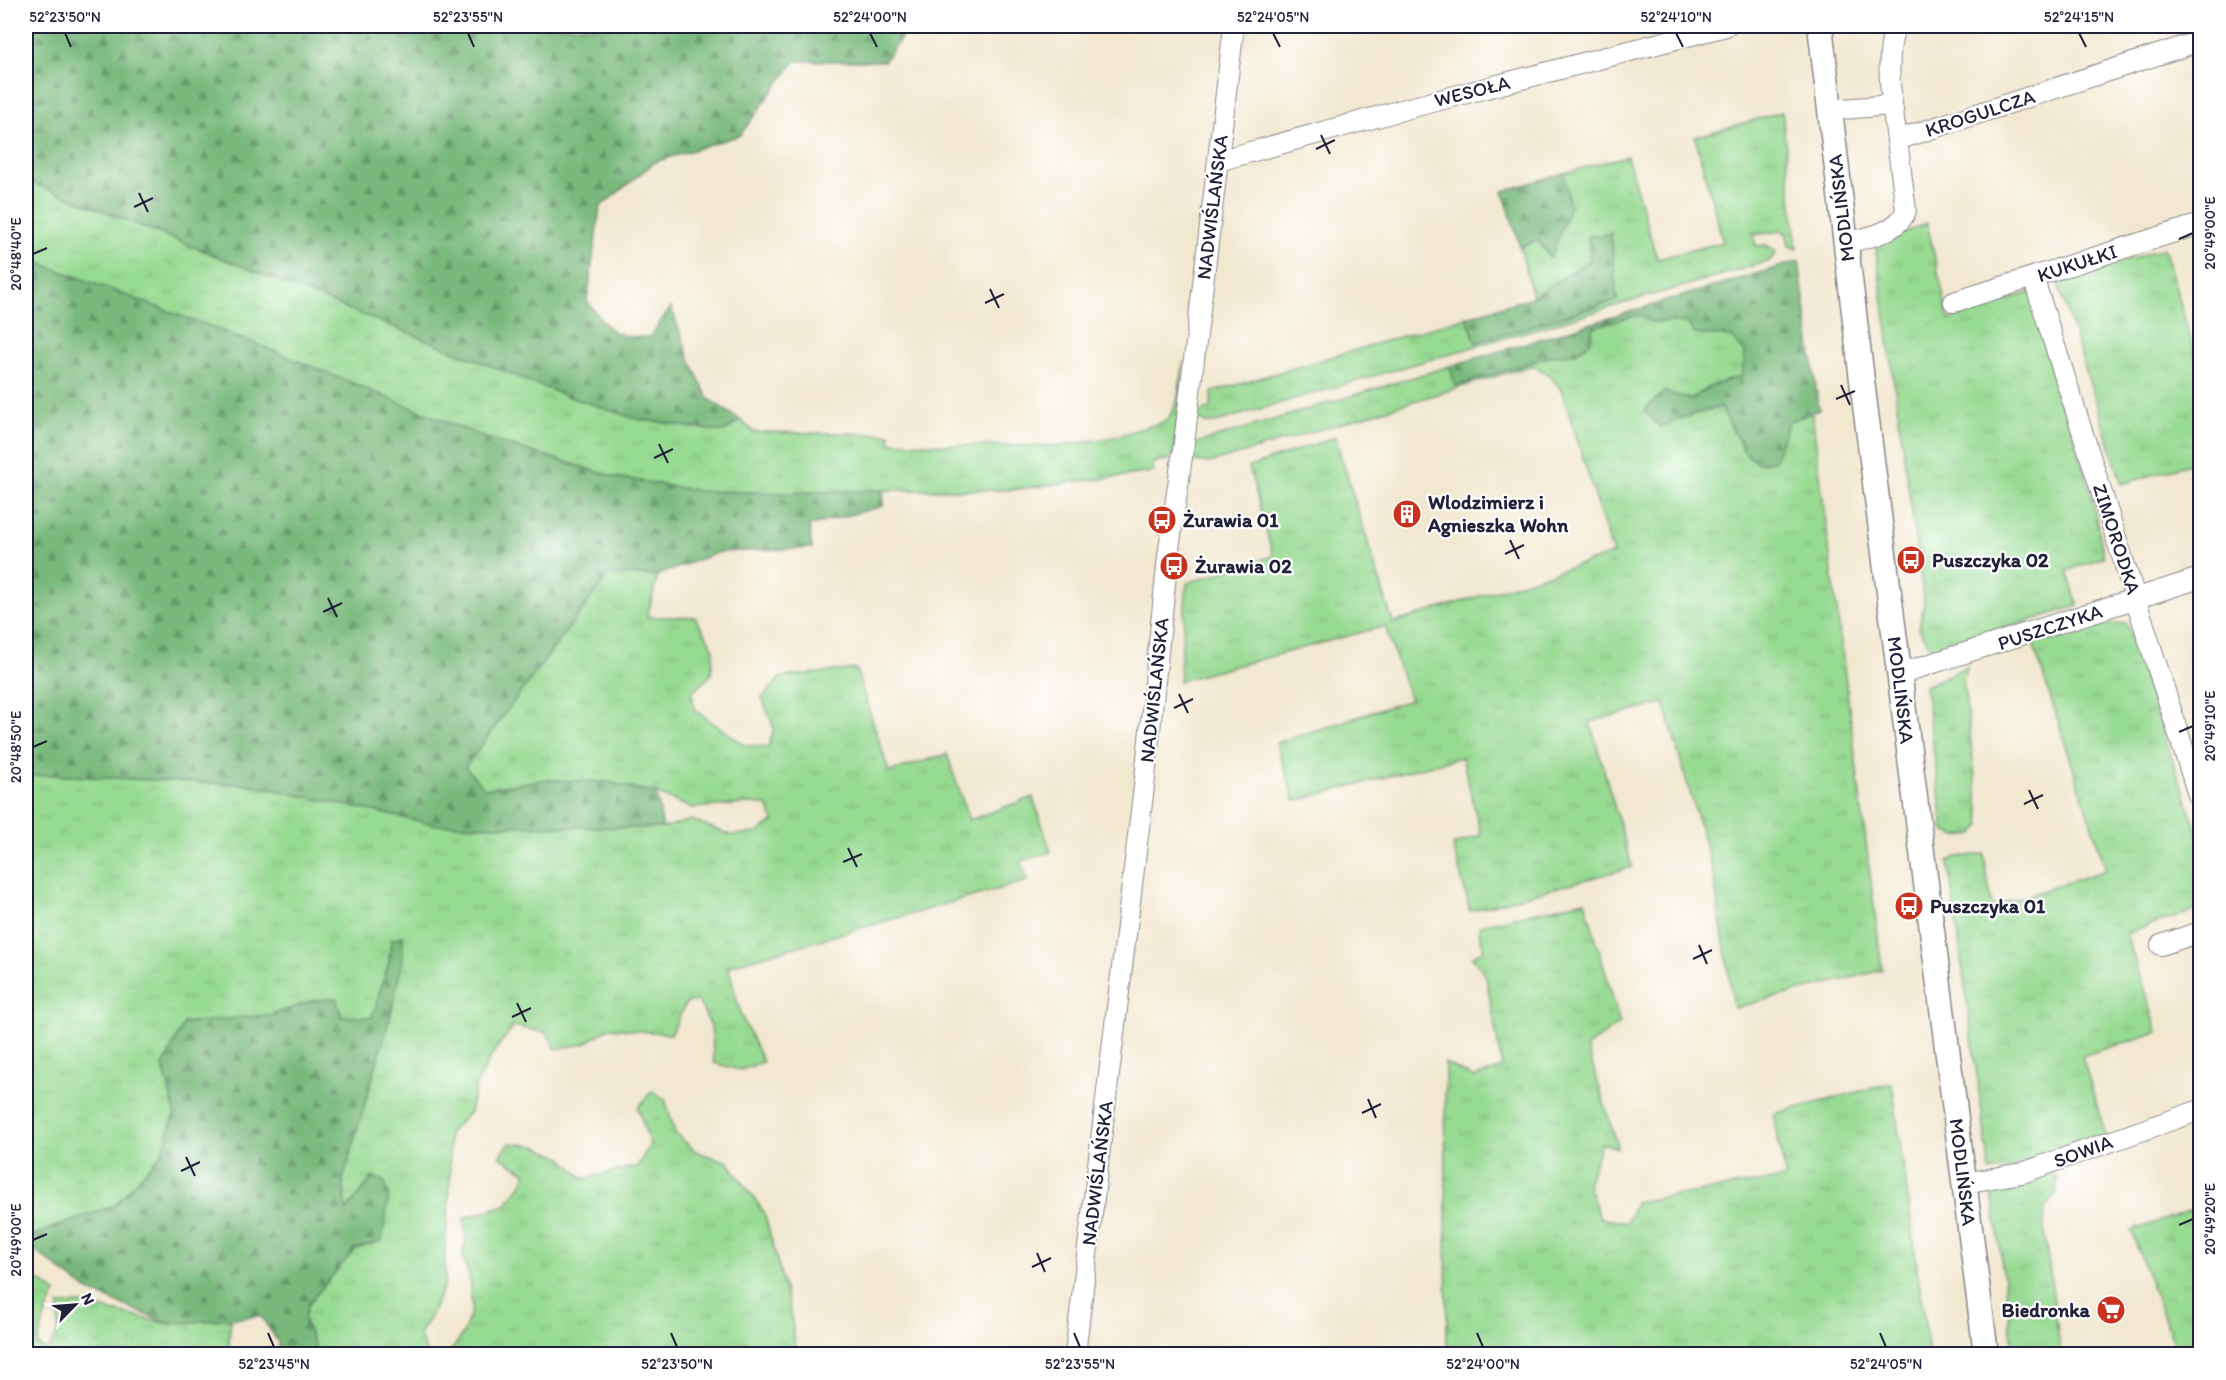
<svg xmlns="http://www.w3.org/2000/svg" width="2226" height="1380" font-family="Itim,sans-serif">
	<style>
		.grass { fill: url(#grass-tufts); stroke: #5c7e66; stroke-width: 1.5 }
		.forest { fill: url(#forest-firs); stroke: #4e6e5c; stroke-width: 1.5 }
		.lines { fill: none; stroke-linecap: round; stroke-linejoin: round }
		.minor-casing { stroke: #8a8586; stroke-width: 22 }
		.major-casing { stroke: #8a8586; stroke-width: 27 }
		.minor { stroke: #fff; stroke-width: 20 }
		.major { stroke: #fff; stroke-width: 24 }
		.ticks { fill: none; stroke: #22223b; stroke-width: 2 }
		.labels { text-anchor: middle; stroke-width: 4.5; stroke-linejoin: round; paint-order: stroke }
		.street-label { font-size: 20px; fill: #22223b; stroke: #fff }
		.poi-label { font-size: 20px; font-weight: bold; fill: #22223b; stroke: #fff; text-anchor: start }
		.neatline { fill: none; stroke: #22223b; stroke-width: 2 }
		.ticks-label { font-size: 15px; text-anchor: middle; fill: #22223b }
	</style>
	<defs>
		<pattern id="grass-tufts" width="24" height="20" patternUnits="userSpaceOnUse" patternTransform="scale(1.5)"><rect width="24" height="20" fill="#97da92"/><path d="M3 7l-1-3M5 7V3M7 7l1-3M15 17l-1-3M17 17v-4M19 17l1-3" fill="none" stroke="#82bb7f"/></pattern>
		<pattern id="forest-firs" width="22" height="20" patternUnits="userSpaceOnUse" patternTransform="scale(1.5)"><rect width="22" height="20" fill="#79ba7c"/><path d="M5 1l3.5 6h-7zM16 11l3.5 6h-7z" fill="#639767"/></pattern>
	</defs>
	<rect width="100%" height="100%" fill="#fff"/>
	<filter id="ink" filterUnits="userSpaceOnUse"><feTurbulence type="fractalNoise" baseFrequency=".0167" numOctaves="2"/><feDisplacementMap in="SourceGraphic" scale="12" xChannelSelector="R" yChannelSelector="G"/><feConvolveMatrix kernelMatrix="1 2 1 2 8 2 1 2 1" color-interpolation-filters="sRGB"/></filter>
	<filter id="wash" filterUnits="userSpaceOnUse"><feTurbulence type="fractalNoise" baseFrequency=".008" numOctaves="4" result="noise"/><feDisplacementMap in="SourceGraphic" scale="24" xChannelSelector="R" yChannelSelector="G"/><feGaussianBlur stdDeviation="1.35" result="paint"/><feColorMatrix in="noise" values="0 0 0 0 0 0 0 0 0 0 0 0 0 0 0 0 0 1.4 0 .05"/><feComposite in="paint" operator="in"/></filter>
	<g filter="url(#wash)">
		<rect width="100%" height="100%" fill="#f2e8d0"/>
		<path class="grass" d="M1782,112L1797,249L1789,246L1787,235L1782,231L1753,235L1756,246L1766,245L1775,250L1776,254L1769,261L1212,423H1205L1196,417L1198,413L1211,407L1212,392L1467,317L1476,343L1590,260L1533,297L1520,247L1537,240L1550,257L1570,207L1564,173L1627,156L1657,259L1723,242L1695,137Z
			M26,180L564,395L637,419L724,432L740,420L754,432L890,434V442L947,445L1061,446L1114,437L1167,421L1177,402L1184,361L1174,452L1170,459L1153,463L1154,472L1010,490H884L788,493L699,491L615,477L489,439L26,260Z
			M1927,223L1949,320L2031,292L2091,493L2104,557L2067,571L2078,606L1932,650L1919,628L1924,603L1875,244Z
			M2164,248L2200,370V461L2122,484L2058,283Z
			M1638,315L1652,322H1687L1695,334L1732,337L1745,352L1742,376L1711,386L1691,399L1664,392L1660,427L1687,416L1721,407L1743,450L1775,459L1789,421L1812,412L1882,970L1734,1008L1713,872L1664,703L1590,722L1632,867L1470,911L1453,845L1481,835L1462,757L1295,801L1276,743L1410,700L1385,626L1179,681L1187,583L1273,556L1249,467L1335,437L1393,623L1613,554L1562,391C1552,378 1547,370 1530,366L1210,463L1194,461L1190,457V448L1194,444L1450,366L1455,386L1551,356L1575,353L1592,327Z
			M608,575H658L647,617H695L714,649L711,675L692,693L695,710L745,745L769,747L774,728L762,698L781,677L856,669L889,772L947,754L969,820L1033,797L1051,852L1021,861L1027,881L728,966L741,1015L763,1062L740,1070L714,1063L711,1026L698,1001L686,1003L671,1034L609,1028L584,1044L556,1049L547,1033L514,1026L495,1050L476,1085L470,1112L449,1133L450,1184L445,1247V1283L429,1319L419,1333L427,1354H311L316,1351L304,1318L309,1303L355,1249L373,1177L345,1212L343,1179L390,1017L403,958L391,940L389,962L373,1017H341L336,999L312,1001L271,1015L184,1023L163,1066L175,1112L162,1153L115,1205L34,1235L26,1234V776L50,775L252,785L438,825L663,828L692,820L731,835L757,833L774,821L767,805L746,804L691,808L656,793L606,782L542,780L484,789L465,767Z
			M2126,623L2200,840V909L2126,933L2158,1032L2082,1056L2106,1136L2016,1168L1990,1172L1948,861L1957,857L1984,854L1992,907L2106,870L2033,643L2085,627Z
			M1968,666L1963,679L1981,825L1973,834L1956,836L1944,831L1925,686Z
			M1585,901L1620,1023L1587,1047L1618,1148L1601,1143L1588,1185L1600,1218L1627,1223L1635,1202L1786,1178L1773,1114L1892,1083L1929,1354H1447L1445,1063L1474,1078L1502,1067L1486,976L1472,957L1484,950L1479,932L1480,925Z
			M652,1091L665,1099L675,1133L697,1152L728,1162L764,1212L789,1305L797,1354H449L464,1332L472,1309L469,1276L462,1256L466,1239L464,1218L506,1205L524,1181L525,1172L499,1156L510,1143L536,1146L562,1158L584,1179L638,1166L650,1144L638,1108Z
			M2045,1171L2057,1178L2056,1194L2045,1208L2044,1229L2061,1354H2014L1991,1184Z
			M2200,1207V1354H2178L2131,1231Z
			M26,1280L41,1281L56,1293L46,1312L37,1345L48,1351L58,1331L59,1305L82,1304L169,1324L231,1318L228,1354H26Z"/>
		<path class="forest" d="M26,26H910L884,61H795L740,135L655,162L600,207L587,301C610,331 611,338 650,337L671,307L690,360L708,398L740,420L724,432L637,419L564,395L26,180Z
			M1564,173L1570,207L1551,257L1537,240L1520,247L1503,191Z
			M1611,234L1617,300L1476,343L1467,317L1533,297L1590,260L1588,236Z
			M26,258L254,343L489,439L615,477L699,491L788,493L884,490L883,506L809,526L812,548L720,552L658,575H608L465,767L485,789L542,780L607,782L656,793L663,828L438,825L252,785L50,775L26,776Z
			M1799,261L1819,410L1789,421L1775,460L1757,464L1743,450L1721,407L1687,416L1660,427L1644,410L1664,392L1691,399L1711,386L1742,376L1745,352L1732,337L1695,334L1687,322H1652L1638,315L1593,327L1591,342L1575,353L1551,356L1455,386L1450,366Z
			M403,936V958L390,1017L343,1179L346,1211L373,1177L384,1181L389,1195L382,1241L355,1249L309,1303L304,1318L316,1351L311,1354H279L278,1342L261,1316L169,1324L87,1290L37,1252L26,1251V1234L34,1235L115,1205L162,1153L175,1112L163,1066L184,1023L271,1015L312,1001L336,998L342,1017H372L389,962L391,940Z"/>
	</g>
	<g filter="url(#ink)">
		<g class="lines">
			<g class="minor-casing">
				<path id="minor" d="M1895,26C1884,61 1892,103 1897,140
					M1830,110L1892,105
					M1218,161L1409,108L1726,26
					M1845,243C1866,238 1897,233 1906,211L1897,140L2200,41
					M2033,277L2200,801
					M1954,302L2200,224
					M1899,674L2200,578
					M2161,945L2200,932
					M1964,1183L2022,1173L2200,1110
					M1075,1354L1145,778L1168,556L1184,443L1234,26"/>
			</g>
			<g class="major-casing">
				<path id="major" d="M1820,26L1864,397L1986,1354"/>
			</g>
			<use href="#minor" class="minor"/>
			<use href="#major" class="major"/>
		</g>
	</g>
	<path class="ticks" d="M65,33L71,47M468,33L474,47M870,33L877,47M1273,33L1280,47M1676,33L1683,47M2079,33L2086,47M1321,135L1330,154M1316,149L1335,140M139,193L148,212M134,207L153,198M2179,239L2193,233M33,254L47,248M990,289L999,308M985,303L1004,294M1841,385L1850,405M1836,399L1855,391M659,444L668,463M654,458L673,449M1510,540L1519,559M1505,554L1524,545M328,598L337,617M323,612L342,603M1179,694L1188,713M1174,708L1193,699M2179,732L2193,726M33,747L47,741M2029,790L2038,809M2024,804L2043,795M848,848L857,867M843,862L862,854M1699,945L1707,964M1693,959L1712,950M517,1003L526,1022M512,1017L531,1008M1368,1099L1376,1118M1362,1113L1381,1104M186,1157L195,1176M181,1171L200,1162M2179,1225L2193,1219M33,1240L47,1234M1037,1253L1045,1272M1032,1267L1051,1258M268,1333L274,1347M671,1333L677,1347M1074,1333L1080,1347M1477,1333L1483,1347M1880,1333L1886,1347"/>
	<defs>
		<g id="building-disc" transform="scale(1.5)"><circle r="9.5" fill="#c8321e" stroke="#fff"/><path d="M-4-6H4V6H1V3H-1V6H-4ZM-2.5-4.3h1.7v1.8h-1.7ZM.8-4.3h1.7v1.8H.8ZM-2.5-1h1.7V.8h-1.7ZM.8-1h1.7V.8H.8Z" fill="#fff"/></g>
		<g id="bus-disc" transform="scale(1.5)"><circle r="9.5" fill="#c8321e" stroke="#fff"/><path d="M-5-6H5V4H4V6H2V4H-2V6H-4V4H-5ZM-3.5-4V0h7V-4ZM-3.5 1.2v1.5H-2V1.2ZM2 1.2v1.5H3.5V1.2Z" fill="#fff"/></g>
		<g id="supermarket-disc" transform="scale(1.5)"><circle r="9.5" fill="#c8321e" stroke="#fff"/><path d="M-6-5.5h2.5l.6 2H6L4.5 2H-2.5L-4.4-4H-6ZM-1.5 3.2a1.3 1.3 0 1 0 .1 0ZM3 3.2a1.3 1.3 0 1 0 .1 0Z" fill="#fff"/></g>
	</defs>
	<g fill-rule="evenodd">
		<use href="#building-disc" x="1407" y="514"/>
		<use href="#bus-disc" x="1162" y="520"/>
		<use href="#bus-disc" x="1911" y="560"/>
		<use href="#bus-disc" x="1174" y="566"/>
		<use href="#bus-disc" x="1909" y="906"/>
		<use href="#supermarket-disc" x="2111" y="1310"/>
	</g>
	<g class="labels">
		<g class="street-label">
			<text transform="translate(1472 91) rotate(-14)" y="7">WESOŁA</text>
			<text transform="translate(1980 113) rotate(-18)" y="7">KROGULCZA</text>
			<text transform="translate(1212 207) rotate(-83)" y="7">NADWIŚLAŃSKA</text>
			<text transform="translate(1841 208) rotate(-97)" y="7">MODLIŃSKA</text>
			<text transform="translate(2077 263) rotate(-18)" y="7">KUKUŁKI</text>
			<text transform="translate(2117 539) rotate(72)" y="7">ZIMORODKA</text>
			<text transform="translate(2050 627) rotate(-18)" y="7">PUSZCZYKA</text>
			<text transform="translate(1154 690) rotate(-84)" y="7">NADWIŚLAŃSKA</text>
			<text transform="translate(1901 690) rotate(83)" y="7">MODLIŃSKA</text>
			<text transform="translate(2083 1151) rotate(-20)" y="7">SOWIA</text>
			<text transform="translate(1963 1172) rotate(83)" y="7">MODLIŃSKA</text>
			<text transform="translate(1097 1173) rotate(-83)" y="7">NADWIŚLAŃSKA</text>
		</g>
		<g class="poi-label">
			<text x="1428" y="509">Wlodzimierz i<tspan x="1428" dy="23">Agnieszka Wohn</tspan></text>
			<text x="1183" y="527">Żurawia 01</text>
			<text x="1932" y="567">Puszczyka 02</text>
			<text x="1195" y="573">Żurawia 02</text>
			<text x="1930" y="913">Puszczyka 01</text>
			<text x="2090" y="1317" text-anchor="end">Biedronka</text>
		</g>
	</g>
	<rect width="2226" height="1380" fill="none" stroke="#fff" stroke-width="66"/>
	<g transform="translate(75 1305) rotate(65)" stroke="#ffffff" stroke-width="4.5" paint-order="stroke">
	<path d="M0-4.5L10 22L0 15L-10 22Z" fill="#22223b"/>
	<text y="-9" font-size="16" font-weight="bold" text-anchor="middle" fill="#22223b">N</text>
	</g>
	<rect x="33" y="33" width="2160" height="1314" class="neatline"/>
	<g class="ticks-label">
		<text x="65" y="22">52°23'50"N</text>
		<text x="468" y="22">52°23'55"N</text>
		<text x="870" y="22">52°24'00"N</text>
		<text x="1273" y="22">52°24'05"N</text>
		<text x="1676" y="22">52°24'10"N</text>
		<text x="2079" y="22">52°24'15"N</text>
		<text transform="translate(2210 233) rotate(-90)" y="5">20°49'00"E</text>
		<text transform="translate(16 254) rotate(-90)" y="5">20°48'40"E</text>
		<text transform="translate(2210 726) rotate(-90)" y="5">20°49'10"E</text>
		<text transform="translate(16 747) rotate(-90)" y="5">20°48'50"E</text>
		<text transform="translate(2210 1219) rotate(-90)" y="5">20°49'20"E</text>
		<text transform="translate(16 1240) rotate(-90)" y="5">20°49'00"E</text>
		<text x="274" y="1369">52°23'45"N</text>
		<text x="677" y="1369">52°23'50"N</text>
		<text x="1080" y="1369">52°23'55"N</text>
		<text x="1483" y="1369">52°24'00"N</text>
		<text x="1886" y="1369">52°24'05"N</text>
	</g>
</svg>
